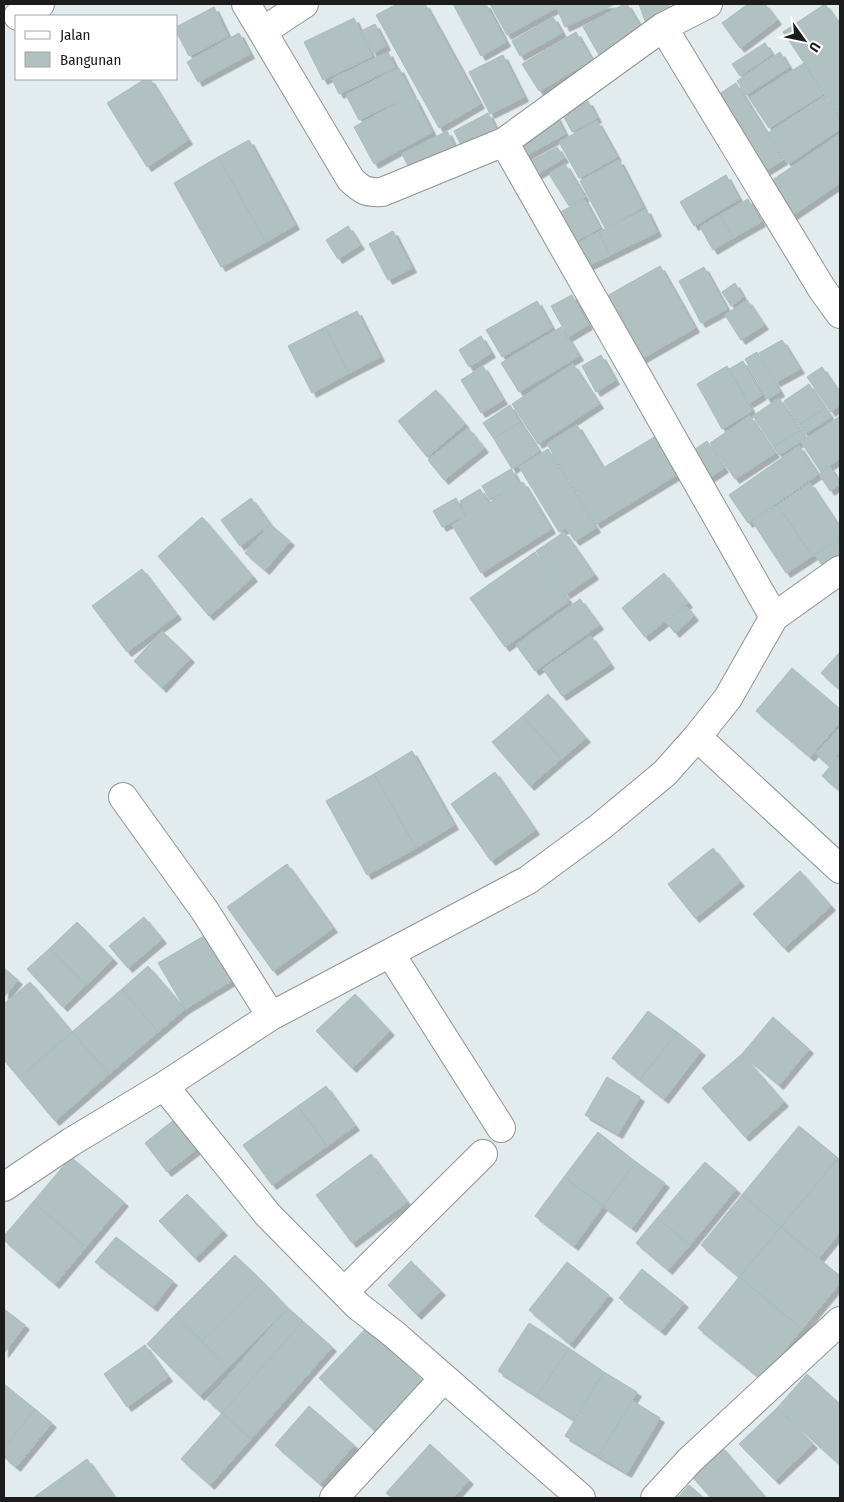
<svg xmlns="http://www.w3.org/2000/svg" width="844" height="1502" font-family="'Fira Sans Condensed',sans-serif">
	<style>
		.building { fill: #b1c1c1; stroke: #a5bebe; filter: url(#shadow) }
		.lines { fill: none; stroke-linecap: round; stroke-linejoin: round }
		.minor-casing { stroke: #939393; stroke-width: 30 }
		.minor { stroke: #fff; stroke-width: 28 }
	</style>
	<defs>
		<filter id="shadow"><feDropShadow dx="4.5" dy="4.5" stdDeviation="0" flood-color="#0004"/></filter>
	</defs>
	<rect width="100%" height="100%" fill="#e2ebed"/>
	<path class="building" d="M397,4H425L480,104L439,128L376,15Z
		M453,4H486L506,42L481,56Z
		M490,4H553L556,8L507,35Z
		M555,4H615L565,27Z
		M624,4H627L645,35L602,60L583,27Z
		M639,4H669L671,11L645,21Z
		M748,4H765L777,20L740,48L722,23Z
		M825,4L840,25V116L783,32Z
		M214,7L228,36L189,56L176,31V27Z
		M553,17L562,33L520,56L512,41Z
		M354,18L372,56L323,80L304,42Z
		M375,24L386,46L373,53L361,31Z
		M576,32L592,60L539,91L522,64Z
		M239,33L250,54L198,82L187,62Z
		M765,43L772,54L740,76L732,64Z
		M388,52L395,67L339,94L332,79Z
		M780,52L789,67L746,95L737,81Z
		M503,55L524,97L490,114L469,72Z
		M804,63L823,94L769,128L749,98Z
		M399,68L412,94L359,120L346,95Z
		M145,79H150L188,140L147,167L107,103Z
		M736,83L783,160L760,174L713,98Z
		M413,95L432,132L374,164L354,127Z
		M825,96L840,120V129L788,164L768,133Z
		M588,101L597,118L572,132L563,115Z
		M488,113L499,135L465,153L454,131Z
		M556,116L565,134L525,156L515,138Z
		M597,121L617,157L579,178L559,142Z
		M447,131L457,151L412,174L402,154Z
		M840,134V183L790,217L768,183Z
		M249,140L295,225L266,242L218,157Z
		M557,147L564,158L536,175L529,162Z
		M218,157L266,242L221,267L174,183Z
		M619,160L643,207L605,228L580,181Z
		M565,164L585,197L569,206L549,174Z
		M726,175L739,199L694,226L680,202Z
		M584,199L600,228L574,242L559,213Z
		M748,199L761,222L733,238L720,215Z
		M646,209L657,232L610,255L599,232Z
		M720,215L733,238L713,250L700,227Z
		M348,226L360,245L338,259L326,240Z
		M393,231L412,268L388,280L369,244Z
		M599,232L610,255L581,269L570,247Z
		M660,266L695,328L641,359L605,297Z
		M704,267L727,309L701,323L679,281Z
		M735,283L743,297L731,306L722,292Z
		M572,295L588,325L568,337L551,306Z
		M747,300L764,325L741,340L725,315Z
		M537,301L552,328L502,357L486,330Z
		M357,311L380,357L349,373L325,327Z
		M325,327L349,373L312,393L288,346Z
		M561,327L579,356L519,392L501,363Z
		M481,336L491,353L469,367L459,350Z
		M782,340L800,369L776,382L759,353Z
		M757,352L780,392L767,399L745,359Z
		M601,355L615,380L596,392L582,366Z
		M743,361L762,395L749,403L729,369Z
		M573,364L599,404L538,444L512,404Z
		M483,366L503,400L481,413L461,380Z
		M727,366L752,411L722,429L697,384Z
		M822,367L840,394V405L831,412L807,377Z
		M809,384L825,408L799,425L784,401Z
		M436,390L465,424L427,457L398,421Z
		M779,398L800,430L774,447L753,416Z
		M510,405L520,422L494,439L483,423Z
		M825,408L831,417L805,434L799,425Z
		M750,416L775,453L735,479L710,443Z
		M840,416V458L821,472L801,442Z
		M520,422L539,451L512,469L494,439Z
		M577,425L603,468L656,436L678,474L596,524L547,444Z
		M468,428L484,448L444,480L428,460Z
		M800,430L806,438L779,455L774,447Z
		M707,441L724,468L705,481L688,454Z
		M799,446L818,474L748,523L729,495Z
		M548,449L596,528L575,541L566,528L559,532L519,467Z
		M830,467L840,484L830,491L819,474Z
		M511,469L519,483L490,500L482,486Z
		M523,482L551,529L481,573L452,525L468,515L460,501L480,489L489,503Z
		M810,483L840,528V537L812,556L778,505Z
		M251,498L270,524L240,546L221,520Z
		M456,498L465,515L442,527L433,511Z
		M778,505L812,556L786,573L752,521Z
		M202,517L253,577L209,616L158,556Z
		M270,524L290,541L265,570L245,553Z
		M564,532L594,575L566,594L536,551Z
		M840,539V562L826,571L815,555Z
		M535,552L569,601L505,647L470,598Z
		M142,569L177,615L127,652L92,606Z
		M664,573L688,603L645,637L622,608Z
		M580,599L599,625L535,671L516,645Z
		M686,606L694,616L675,633L666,622Z
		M162,631L190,658L162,688L134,661Z
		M591,636L610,664L562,696L543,669Z
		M840,652V690L821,673Z
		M792,668L840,709V722L810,757L756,711Z
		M548,694L586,738L561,759L523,716Z
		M523,716L561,759L530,786L492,742Z
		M840,727V752L829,766L816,754Z
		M412,751L454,825L416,848L374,774Z
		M840,755V791L822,776Z
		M495,772L535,830L491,861L451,804Z
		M374,774L416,848L367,875L326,801Z
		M713,848L740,882L695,918L668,884Z
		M287,864L333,928L273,971L227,907Z
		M800,871L831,906L784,948L753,914Z
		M144,917L162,939L128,968L109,946Z
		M77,922L113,959L86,985L50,948Z
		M214,930L241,975L185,1009L158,963Z
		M50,948L86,985L63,1007L27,969Z
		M148,966L185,1009L158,1032L122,989Z
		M4,968L18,980L4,997Z
		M30,982L72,1032L19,1078L4,1060V1004Z
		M122,989L158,1032L109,1074L72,1032Z
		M355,994L390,1031L352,1068L316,1031Z
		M648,1011L677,1032L640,1080L612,1058Z
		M773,1017L809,1049L779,1085L742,1054Z
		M72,1032L109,1074L55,1121L19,1078Z
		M677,1032L701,1051L664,1099L640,1080Z
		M742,1054L784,1102L745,1137L702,1088Z
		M607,1077L640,1097L618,1134L585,1115Z
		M326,1086L355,1126L327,1146L298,1106Z
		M298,1106L327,1146L272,1185L243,1145Z
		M175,1119L197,1149L167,1172L145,1143Z
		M799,1126L838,1158L781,1227L742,1195Z
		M598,1132L636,1162L603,1206L564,1177Z
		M371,1154L407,1202L352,1243L316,1195Z
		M71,1157L124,1202L86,1247L33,1202Z
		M838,1158L840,1160V1232L819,1258L781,1227Z
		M636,1162L665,1183L632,1228L603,1206Z
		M705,1162L736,1189L690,1245L657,1218Z
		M564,1177L603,1206L574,1246L535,1216Z
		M187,1194L223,1231L195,1258L159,1221Z
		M742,1195L781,1227L739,1277L701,1245Z
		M33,1202L86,1247L55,1284L4,1240V1236Z
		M657,1218L690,1245L668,1270L636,1243Z
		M781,1227L840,1276V1283L802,1329L739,1277Z
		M116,1237L173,1281L153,1307L95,1262Z
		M235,1255L262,1281L202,1341L175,1315Z
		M411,1261L441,1291L417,1315L388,1285Z
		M567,1262L609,1295L570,1344L529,1310Z
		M642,1269L684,1303L661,1331L619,1298Z
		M739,1277L802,1329L761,1379L698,1328Z
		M262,1281L288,1308L228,1368L202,1341Z
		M288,1308L303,1321L222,1413L207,1400Z
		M4,1309L25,1325L4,1353Z
		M175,1315L228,1368L200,1396L147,1344Z
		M303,1321L332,1347L251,1439L222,1413Z
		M529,1323L569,1348L537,1396L498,1371Z
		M367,1327L425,1383L377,1433L319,1378Z
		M145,1345L168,1377L127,1407L104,1374Z
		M569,1348L604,1372L573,1419L537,1396Z
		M604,1372L637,1392L598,1456L565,1436Z
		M807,1374L840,1404V1465L777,1408Z
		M4,1384L35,1409L4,1448Z
		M633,1401L660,1418L627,1473L598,1456Z
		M309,1406L354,1445L320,1484L275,1445Z
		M777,1408L813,1444L775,1480L739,1444Z
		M35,1409L52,1423L16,1467L4,1457V1448Z
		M222,1413L251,1439L210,1485L181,1459Z
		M430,1444L469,1480L453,1498H392L386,1493Z
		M721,1446L765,1497L764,1498H711L689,1473Z
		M87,1459L115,1498H33Z
		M689,1485L704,1498H677Z"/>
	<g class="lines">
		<g class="minor-casing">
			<path id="minor" d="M246,4L351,180C362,190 366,193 382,192L504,142L663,27L708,4
				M18,16L40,4
				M663,27L822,289L840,314
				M263,31L304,4
				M504,142L774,617
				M697,737L840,869
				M123,797L205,911L271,1016
				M390,953L501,1128
				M164,1086L268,1215L358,1306L395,1335L581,1498
				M4,1187L71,1142L164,1086L271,1016L528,880L600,827L665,773L697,737L728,698L774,617L840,570
				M345,1291L483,1154
				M334,1498L444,1378
				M655,1498L690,1460L840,1321"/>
		</g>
		<use href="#minor" class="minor"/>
	</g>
	<rect width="844" height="1502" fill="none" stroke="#1c1c1c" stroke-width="10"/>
	<rect x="15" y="15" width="162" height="65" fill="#ffffff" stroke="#a4a4a4"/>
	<rect x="25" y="31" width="25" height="8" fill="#ffffff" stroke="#a4a4a4"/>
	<text x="60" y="40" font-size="15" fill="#1c1c1c">Jalan</text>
	<rect x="25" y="52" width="25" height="15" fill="#b1c1c1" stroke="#a4a4a4"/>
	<text x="60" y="65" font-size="15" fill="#1c1c1c">Bangunan</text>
	<g transform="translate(804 40) rotate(123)" stroke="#ffffff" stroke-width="4" paint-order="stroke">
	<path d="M0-4L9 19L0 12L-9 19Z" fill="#1c1c1c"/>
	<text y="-8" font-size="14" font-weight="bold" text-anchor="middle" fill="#1c1c1c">U</text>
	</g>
</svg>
